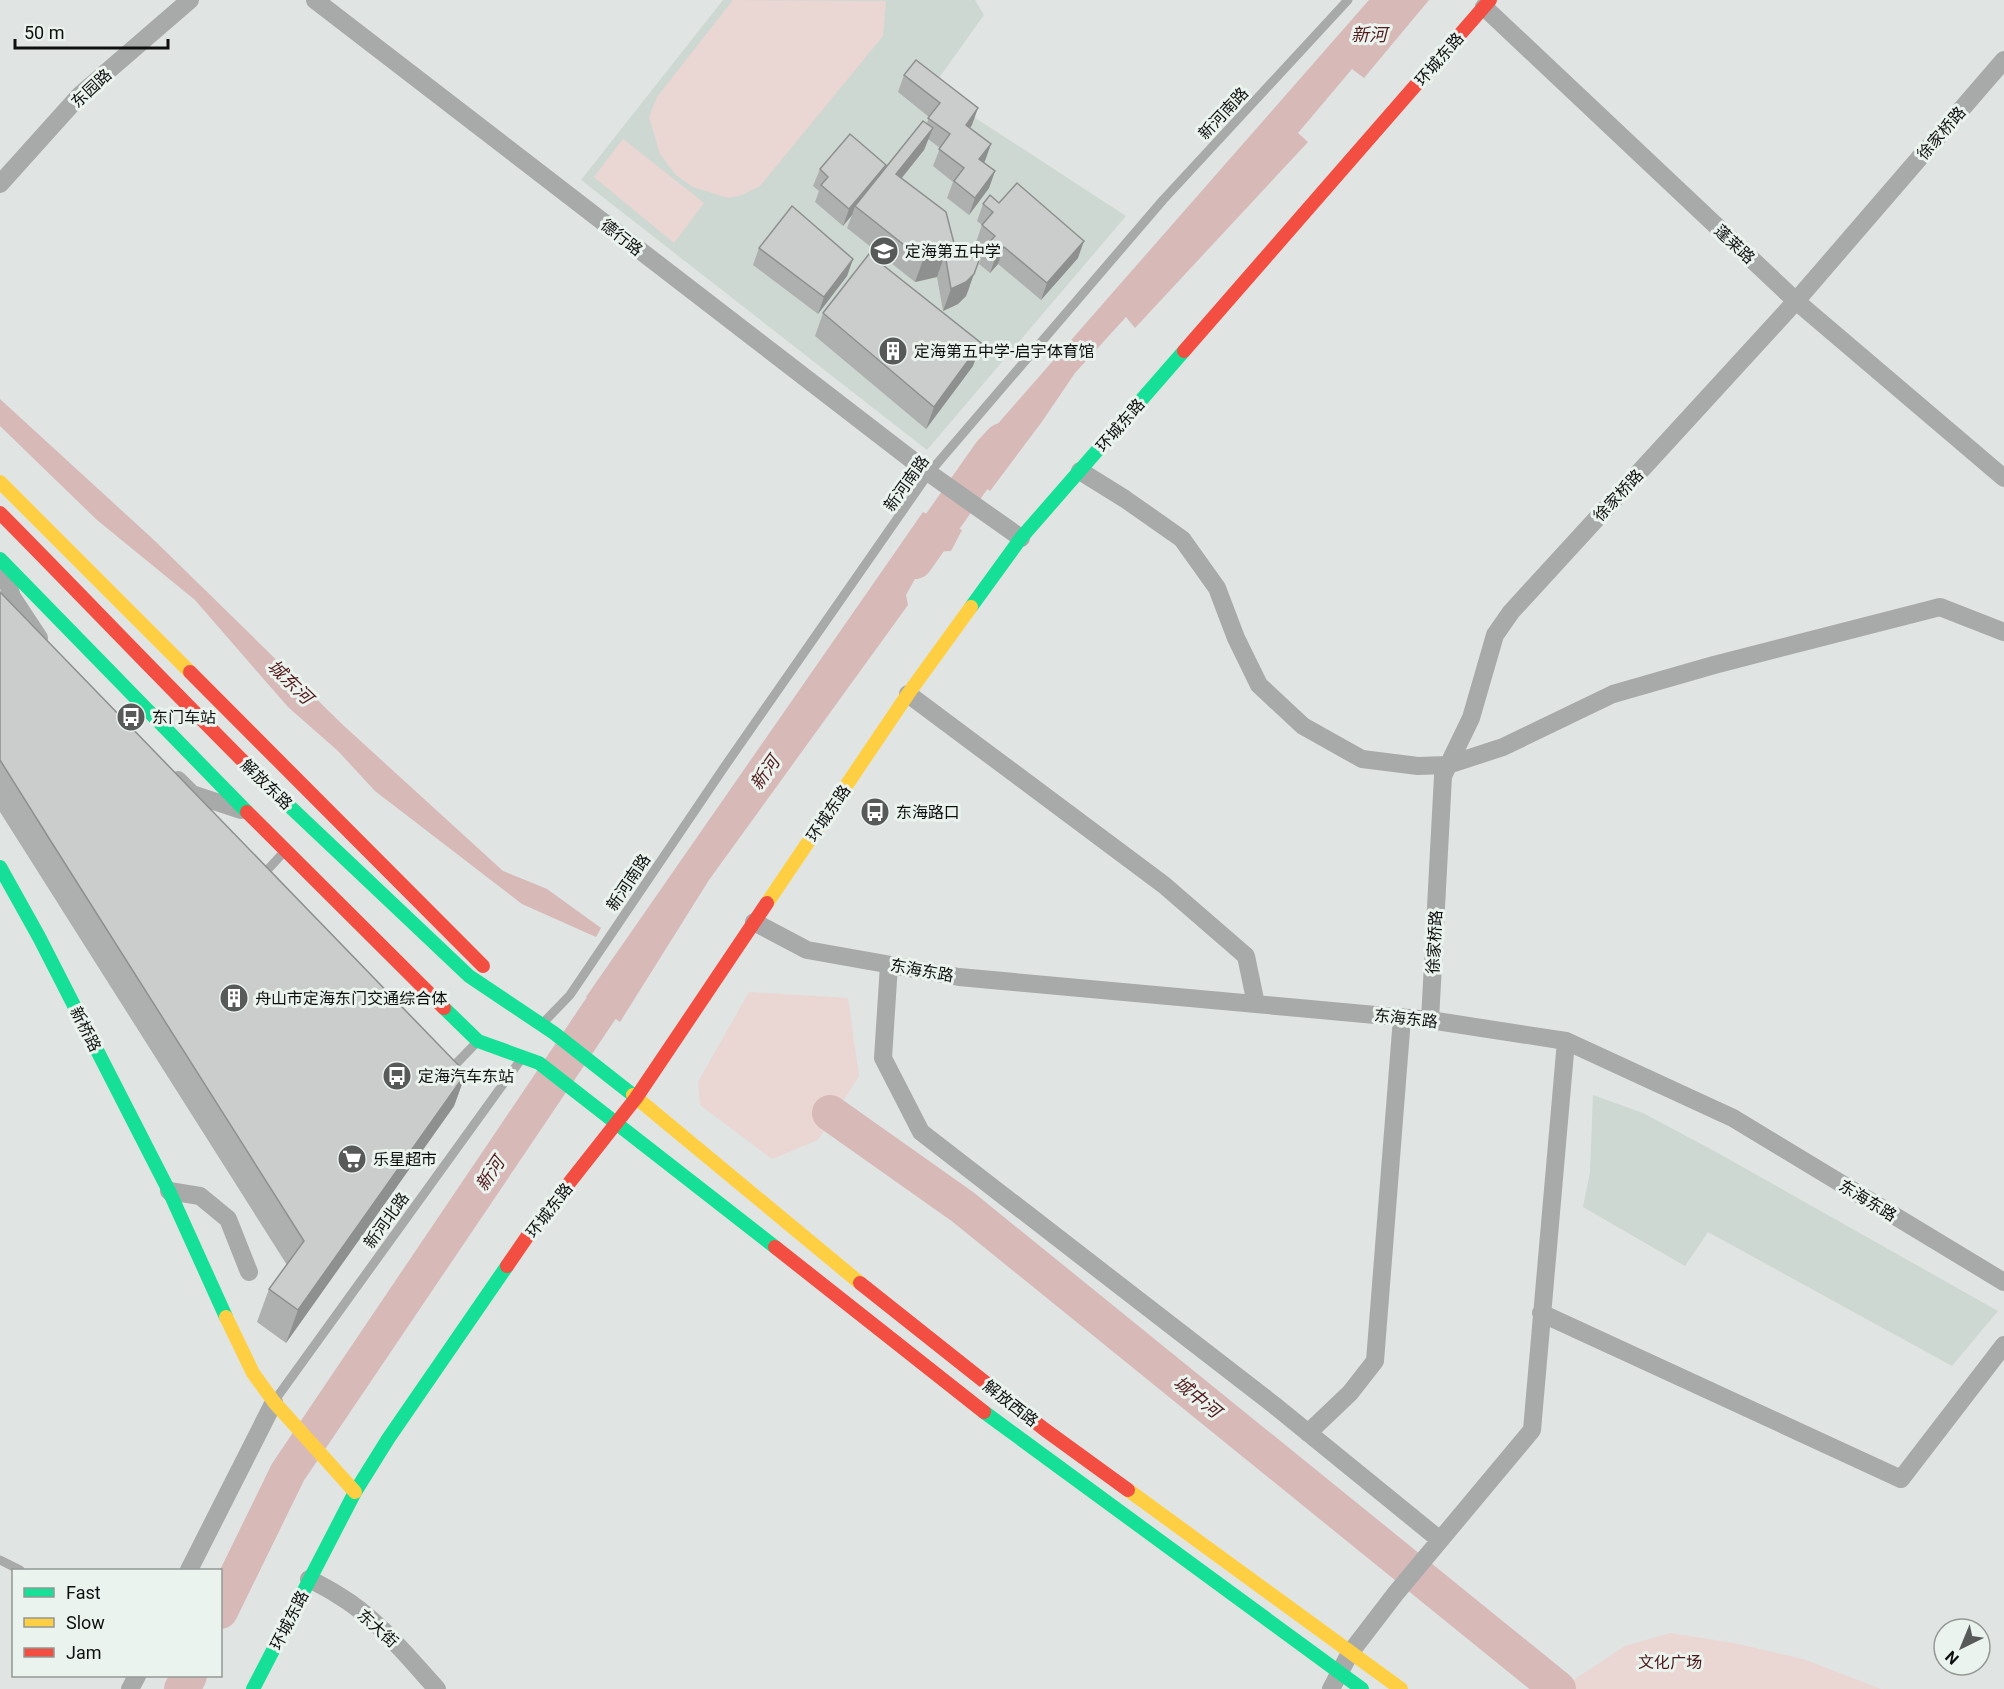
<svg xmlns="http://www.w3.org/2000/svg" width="2004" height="1689" font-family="Roboto,'Noto Sans SC',sans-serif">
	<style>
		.built { fill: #ced8d2 }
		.green { fill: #ead6d3 }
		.water { fill: #d7b9b7 }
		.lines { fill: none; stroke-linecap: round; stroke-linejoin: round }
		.river { stroke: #d7b9b7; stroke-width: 36 }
		.lane { stroke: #a8a9a9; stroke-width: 9 }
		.street { stroke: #a8a9a9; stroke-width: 18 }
		.fast { stroke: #16e098; stroke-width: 14 }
		.slow { stroke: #ffcf43; stroke-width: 14 }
		.jam { stroke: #f24e42; stroke-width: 14 }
		.wall { fill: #aeb0af }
		.shaded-wall { fill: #8d908e }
		.building { fill: #cacdcb; stroke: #8d908e; stroke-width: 1.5 }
		.labels { text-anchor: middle; stroke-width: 6; stroke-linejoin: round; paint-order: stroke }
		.street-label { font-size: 16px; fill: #0e100f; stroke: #ebf3ef }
		.poi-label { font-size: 16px; fill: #0e100f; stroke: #ebf3ef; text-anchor: start }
		.park-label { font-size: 16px; fill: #4d1618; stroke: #ebf3ef }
		.water-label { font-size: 18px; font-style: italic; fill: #531b1c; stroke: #ebf3ef }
	</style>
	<rect width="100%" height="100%" fill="#e0e4e2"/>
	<path class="built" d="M723,0H975L984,15L931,89L1126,216L927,450L581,180Z
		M1593,1095L1643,1113L1716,1152L1998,1311L1952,1366L1708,1232L1685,1266L1583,1207L1590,1172Z"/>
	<path class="green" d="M733,0L886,1L883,36L760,186L742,195L728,198L693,187L676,175L660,154L649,117L657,97Z
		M623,139L704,203L674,243L594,177Z
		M749,992L848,998L859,1076L818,1140L772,1159L700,1105L698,1082Z
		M1670,1633L1734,1643L1803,1659L1881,1689H1560L1625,1646Z"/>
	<path class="water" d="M1369,0H1429L1364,78L1352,69L1298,133L1308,142L1135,328L1126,317L1075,373L1041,423L990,491L959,468Z
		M0,399L155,541L343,725L503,871L547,889L601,928L596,937L522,904L375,791L338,751L288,707L195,600L97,520L0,426Z
		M923,512L962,530L951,551L930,552L906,595L908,605L709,880L620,1022L586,997Z"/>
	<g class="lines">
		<path class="river" d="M915,561L990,454L1002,441
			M830,1113L963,1207L1558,1689
			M220,1611L288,1472L629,967
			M182,1689L189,1676"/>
		<path class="lane" d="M260,878L283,853
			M543,1023L570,995L725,766L929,473L1163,200L1348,0
			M450,1070L478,1041
			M275,1400L522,1058
			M0,1560L20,1570"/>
		<path class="street" d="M315,0L929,473L1021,538
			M1484,7L1796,301L2004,478
			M0,184L80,95L190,0
			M1080,471L1125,499L1182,539L1217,588L1236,638L1259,685L1303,726L1362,759L1418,766L1448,765L1503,747L1613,694L1714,665L1940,607L2004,632
			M2,564L12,597L39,638
			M908,694L1164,885L1246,956L1256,1004
			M178,780L192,794L241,810
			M754,922L807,950L959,977L1430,1020L1566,1041L1733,1118L2004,1282
			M889,965L883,1058L921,1132L1274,1405L1440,1540
			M1430,1020L1443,776L1471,718L1495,635L1511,612L1796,301L2004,60
			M169,1191L200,1196L228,1219L249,1272
			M1541,1313L1901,1479L2004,1345
			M1308,1433L1350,1393L1375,1361L1402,1018
			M189,1570L274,1402
			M309,1579C319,1584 329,1589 338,1595C377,1618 407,1656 437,1689
			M130,1689L137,1676
			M1331,1689L1350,1653L1396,1593L1532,1430L1566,1041"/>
		<path class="fast" d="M0,559L247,812
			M971,607L1021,538L1184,351
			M266,784L469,976L554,1033L633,1095
			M0,867L39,937L169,1191L226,1317
			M444,1008L478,1041L539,1063L775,1247
			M984,1412L1362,1689
			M253,1689L355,1492L388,1439L507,1266"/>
		<path class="slow" d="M0,482L190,672
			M767,903L908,694L971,607
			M633,1095L860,1283
			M226,1317L253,1373L274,1402L355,1492
			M1128,1490L1401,1689"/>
		<path class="jam" d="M1184,351L1490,0
			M0,513C89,603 176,695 266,784
			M190,672L483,966
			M247,812L444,1008
			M775,1247L984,1412
			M507,1266L529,1234L636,1098L767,903
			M860,1283L1044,1429L1128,1490"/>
	</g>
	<path class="wall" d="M904,75L972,125L970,128L991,144L984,162L995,171L989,188L969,215L947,198L953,182L933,166L940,148L928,139L924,150L902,178L956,251L978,244L976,242L982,225L977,221L983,204L999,203L1078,258L1041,300L998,264L990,273L979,264L984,250L978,244L969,289L966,296L958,304L943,311L937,277L915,282L847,228L852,215L843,226L815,202L819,191L813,186L820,169L886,165L885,169L927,123L929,117L898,92Z
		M759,248L853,259L847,276L818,314L753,265Z
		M823,313L981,343L973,366L926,429L815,336Z
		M0,592L466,1073L454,1106L286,1343L257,1322L269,1289L287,1265L0,812Z"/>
	<path class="shaded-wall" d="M978,108L972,125L960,142L966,125Z
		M933,128L924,150L887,196L896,174Z
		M991,144L985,161L973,176L979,159Z
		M886,165L880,182L855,206L852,215L843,226L849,209Z
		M995,171L989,188L969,215L975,198Z
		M1084,241L1078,258L1041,300L1047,283Z
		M1004,247L998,264L990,273L996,256Z
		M945,254L937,277L915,282L923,260Z
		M853,259L847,276L818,314L824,297Z
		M977,266L966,296L958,304L943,311L951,289Z
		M981,343L973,366L926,429L934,407Z
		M466,1073L454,1106L286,1343L298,1310Z"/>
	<path class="building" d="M916,60L978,108L966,125L991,144L979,159L995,171L975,198L954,181L964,168L939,149L950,134L928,118L940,103L904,75Z
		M923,121L933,128L896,174L946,212L956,251L978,244L981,255L977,266L974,274L966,282L951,289L945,254L923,260L855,206Z
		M850,134L886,165L849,209L821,185L828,177L820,169Z
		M1017,183L1084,241L1047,283L1004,247L996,256L985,247L995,236L982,225L993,212L983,204L990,195L999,203Z
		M792,206L853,259L824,297L759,248Z
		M869,254L981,343L934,407L823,313Z
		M0,592L466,1073L298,1310L269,1289L304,1241L52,843L0,760Z"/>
	<defs>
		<g id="school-disc" transform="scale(1.5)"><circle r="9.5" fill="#585a59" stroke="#ebf3ef"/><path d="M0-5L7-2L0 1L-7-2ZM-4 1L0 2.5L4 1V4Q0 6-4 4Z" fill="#fff"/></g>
		<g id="building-disc" transform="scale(1.5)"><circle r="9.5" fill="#585a59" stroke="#ebf3ef"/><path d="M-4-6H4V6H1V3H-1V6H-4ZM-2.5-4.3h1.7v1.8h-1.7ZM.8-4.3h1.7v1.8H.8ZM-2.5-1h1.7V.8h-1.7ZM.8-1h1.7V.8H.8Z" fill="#fff"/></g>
		<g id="bus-disc" transform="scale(1.5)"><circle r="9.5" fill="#585a59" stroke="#ebf3ef"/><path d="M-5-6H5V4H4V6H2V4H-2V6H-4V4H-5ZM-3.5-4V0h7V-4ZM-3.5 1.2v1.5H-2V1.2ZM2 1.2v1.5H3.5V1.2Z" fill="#fff"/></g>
		<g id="supermarket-disc" transform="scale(1.5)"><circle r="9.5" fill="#585a59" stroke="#ebf3ef"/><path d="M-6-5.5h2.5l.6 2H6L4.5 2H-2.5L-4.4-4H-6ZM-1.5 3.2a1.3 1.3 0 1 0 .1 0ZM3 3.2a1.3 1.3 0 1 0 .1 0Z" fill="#fff"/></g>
	</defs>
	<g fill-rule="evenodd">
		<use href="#school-disc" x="884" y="251"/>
		<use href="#building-disc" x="893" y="351"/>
		<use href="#bus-disc" x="131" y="717"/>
		<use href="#bus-disc" x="875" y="812"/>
		<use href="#building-disc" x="234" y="998"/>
		<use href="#bus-disc" x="397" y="1076"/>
		<use href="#supermarket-disc" x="352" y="1159"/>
	</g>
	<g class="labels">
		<g class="street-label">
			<text transform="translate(1439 59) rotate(-49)" y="6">环城东路</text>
			<text transform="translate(91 88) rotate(-43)" y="6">东园路</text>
			<text transform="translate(1223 113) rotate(-47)" y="6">新河南路</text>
			<text transform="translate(1941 133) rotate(-49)" y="6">徐家桥路</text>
			<text transform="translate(622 237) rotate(38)" y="6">德行路</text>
			<text transform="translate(1735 244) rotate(43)" y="6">蓬莱路</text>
			<text transform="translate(1120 425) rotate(-49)" y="6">环城东路</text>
			<text transform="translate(906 483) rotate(-54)" y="6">新河南路</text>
			<text transform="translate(1618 495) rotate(-47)" y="6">徐家桥路</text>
			<text transform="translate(267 784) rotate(44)" y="6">解放东路</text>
			<text transform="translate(828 813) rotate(-56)" y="6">环城东路</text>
			<text transform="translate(628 882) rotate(-56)" y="6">新河南路</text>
			<text transform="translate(1434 942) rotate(-87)" y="6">徐家桥路</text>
			<text transform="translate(922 970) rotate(10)" y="6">东海东路</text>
			<text transform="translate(1406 1018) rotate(6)" y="6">东海东路</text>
			<text transform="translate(86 1029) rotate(63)" y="6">新桥路</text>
			<text transform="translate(1868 1200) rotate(31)" y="6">东海东路</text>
			<text transform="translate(549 1210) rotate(-52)" y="6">环城东路</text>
			<text transform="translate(386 1220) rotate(-54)" y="6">新河北路</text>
			<text transform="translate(1011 1403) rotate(38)" y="6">解放西路</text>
			<text transform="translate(289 1620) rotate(-63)" y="6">环城东路</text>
			<text transform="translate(378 1628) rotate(42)" y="6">东大街</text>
		</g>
		<g class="poi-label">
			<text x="905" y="257">定海第五中学</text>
			<text x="914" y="357">定海第五中学-启宇体育馆</text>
			<text x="152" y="723">东门车站</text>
			<text x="896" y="818">东海路口</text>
			<text x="255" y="1004">舟山市定海东门交通综合体</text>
			<text x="418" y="1082">定海汽车东站</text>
			<text x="373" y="1165">乐星超市</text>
		</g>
		<g class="park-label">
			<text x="1670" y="1668">文化广场</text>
		</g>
		<g class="water-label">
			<text x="1369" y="41">新河</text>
			<text transform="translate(290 682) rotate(44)" y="6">城东河</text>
			<text transform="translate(765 773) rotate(-55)" y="6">新河</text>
			<text transform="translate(490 1174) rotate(-56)" y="6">新河</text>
			<text transform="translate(1197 1397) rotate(39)" y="6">城中河</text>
		</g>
	</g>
	<rect x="12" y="1569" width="210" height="108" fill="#ebf3ef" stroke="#939895" stroke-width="1.5"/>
	<rect x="24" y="1588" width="30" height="9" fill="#16e098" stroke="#939895" stroke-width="1.5"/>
	<text x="66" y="1599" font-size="18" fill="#0e100f">Fast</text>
	<rect x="24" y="1618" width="30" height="9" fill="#ffcf43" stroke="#939895" stroke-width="1.5"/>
	<text x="66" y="1629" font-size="18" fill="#0e100f">Slow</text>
	<rect x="24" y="1648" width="30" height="9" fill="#f24e42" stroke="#939895" stroke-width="1.5"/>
	<text x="66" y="1659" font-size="18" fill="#0e100f">Jam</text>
	<g transform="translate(1962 1647) rotate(223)"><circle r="28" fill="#ebf3ef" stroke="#939895" stroke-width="1.5"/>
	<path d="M0-4.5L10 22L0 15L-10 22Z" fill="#585a59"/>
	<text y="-9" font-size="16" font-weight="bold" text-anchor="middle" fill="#0e100f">N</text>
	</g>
	<path d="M15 39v9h153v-9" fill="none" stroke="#0e100f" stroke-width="3"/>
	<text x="24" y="39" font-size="18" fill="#0e100f" stroke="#ebf3ef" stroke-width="4.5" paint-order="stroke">50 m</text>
</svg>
